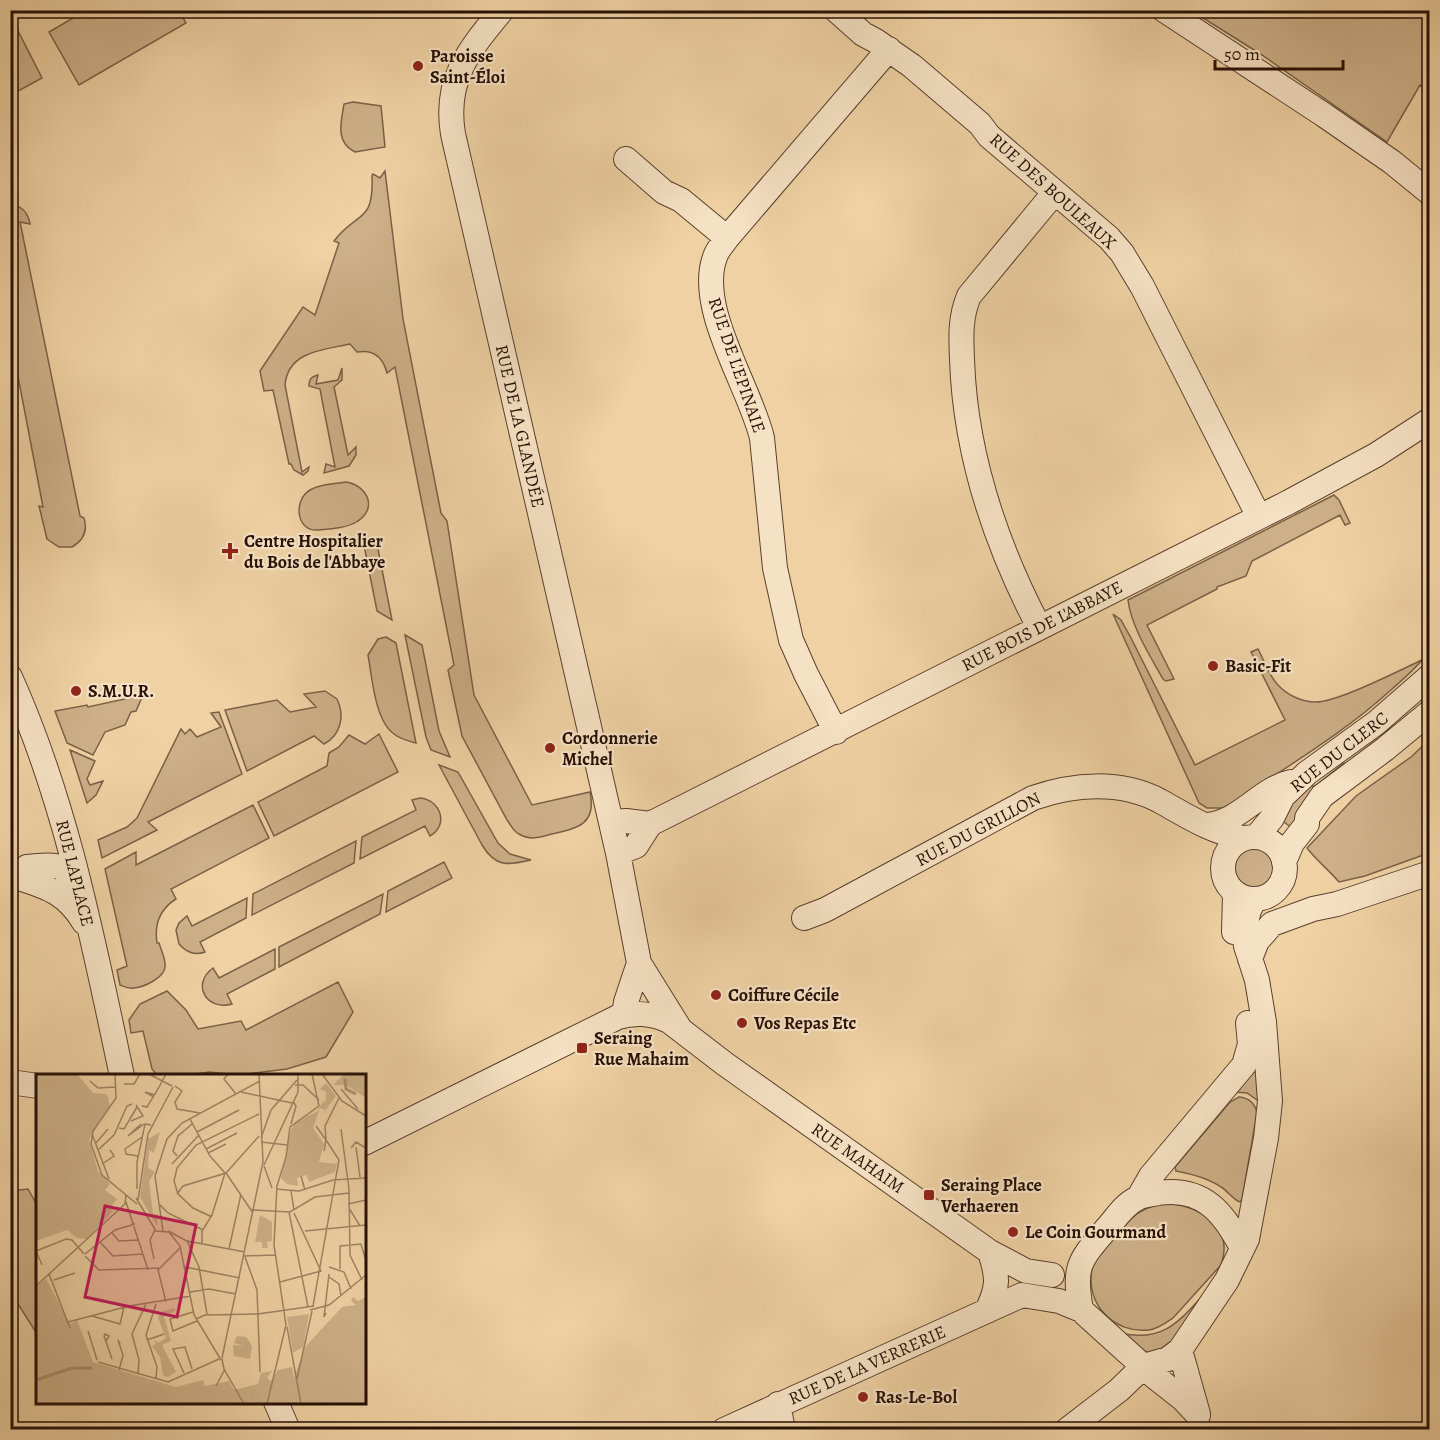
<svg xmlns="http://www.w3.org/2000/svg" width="1440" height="1440" font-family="Alegreya,serif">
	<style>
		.green { fill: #cdb088; stroke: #7a6047; stroke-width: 1.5 }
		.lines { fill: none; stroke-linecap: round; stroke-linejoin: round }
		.minor-casing { stroke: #59402d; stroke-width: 26 }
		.minor { stroke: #f5e1c3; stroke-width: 24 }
		.poi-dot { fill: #8f2418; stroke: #f5e1c3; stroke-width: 2 }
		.labels { text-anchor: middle; stroke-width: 4.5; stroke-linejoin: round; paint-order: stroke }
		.poi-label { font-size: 18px; font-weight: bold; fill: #270f06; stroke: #f5e1c3; text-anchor: start }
		.street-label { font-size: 18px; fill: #270f06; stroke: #f5e1c3 }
		.inset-river { fill: none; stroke: #ab8f6e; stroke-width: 3 }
		.inset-road { fill: none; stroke: #9f8364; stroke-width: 1.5 }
		.view { fill: #c2185b; fill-opacity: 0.15; stroke: #c2185b; stroke-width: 3 }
		.inset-edge { fill: none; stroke: #270f06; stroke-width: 3 }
	</style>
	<rect width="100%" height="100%" fill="#efd1a3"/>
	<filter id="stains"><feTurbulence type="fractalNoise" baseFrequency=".00333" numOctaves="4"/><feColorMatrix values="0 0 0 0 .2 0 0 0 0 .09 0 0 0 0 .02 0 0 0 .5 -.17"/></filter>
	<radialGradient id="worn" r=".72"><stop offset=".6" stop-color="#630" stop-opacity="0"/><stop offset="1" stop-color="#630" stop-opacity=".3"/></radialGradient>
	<path class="green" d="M85,11H179L186,23L79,85L49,32Z
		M1192,11H1429V89L1420,85L1387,142L1262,55Z
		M10,15L42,78L11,95H10Z
		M353,102L381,106L385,147L355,152C335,142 341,123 344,104Z
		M385,171L403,319L441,513L447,521L474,695L532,805L590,792C597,824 578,828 552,834C541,837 530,841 519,834C513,831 511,825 507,820L462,736L448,670L454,665L395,367L387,373C383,357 374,349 357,352L350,344C323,350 288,351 285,385L302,472L309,467L308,471L303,475L294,470L291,464H289L273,390L264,391L260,371L303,307L315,315L339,243L334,241C357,211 374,224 372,176L373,174L380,178Z
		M10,204C22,206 28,212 30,224L20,222L80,516L84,518C88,531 84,540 72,547H59L47,539L39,506L43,507L11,340Z
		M342,368V380L334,387L348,455L356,447V455L349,466L324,473L326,464L335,467L320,389L309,386C309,379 311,377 318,375L316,384L338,380Z
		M346,482C367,485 378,508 358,521C348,528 330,529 318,530C296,532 293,500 310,490C320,484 335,484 346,482Z
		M1334,495L1339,500L1350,523L1345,525L1340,515L1252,561L1246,576L1217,587V589L1147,625L1174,679L1166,681L1163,679C1150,656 1131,626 1128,600Z
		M362,535L372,539L377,544L392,620L377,611Z
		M1113,614L1121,620L1131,638L1195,765L1285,720L1251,652L1258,649C1264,660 1269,676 1278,685C1287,695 1302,702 1315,702C1336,703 1400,670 1422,660C1413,671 1402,680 1392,689C1342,735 1282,769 1226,808H1207L1199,803Z
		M405,635L422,645L439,731L450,757L431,750L426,737Z
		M386,637L396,643L416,743C409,741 400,739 394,734C375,721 372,677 368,655L378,639Z
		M325,691L337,699C345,716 341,735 324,744L314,736L247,771L225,710L277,700L290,712L316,707L304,694Z
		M143,695L136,711L131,712L125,725L105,732L93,755L67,743L55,711L87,705L88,707Z
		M219,712L242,774L148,822L157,830L102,858L98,840L127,827L137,818L181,729L185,734L190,729L197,737L221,727L211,713Z
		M379,734L398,772L274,836L258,802L327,766L329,753L339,747L349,735L365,744Z
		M1429,740V853L1365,876L1339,882C1329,870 1317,861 1307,848L1356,796L1411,757Z
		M70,750L95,761L87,779L90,785L103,781L96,795L87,803Z
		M1344,763L1346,766L1294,829L1278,818L1311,784L1314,787Z
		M439,765L458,772L498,843L510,854L531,860C508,865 496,868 482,845Z
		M420,798C441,800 449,825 430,836L425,826L360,859L362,837L416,810L412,800Z
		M253,805L269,838L171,889L176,899C160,909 154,924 157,943H159C161,950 166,959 165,967C164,978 144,987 134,988C129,989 125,987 120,985L117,970L127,966L105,869L136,852V865Z
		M356,841L354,863L252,915L253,894Z
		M1229 867a24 24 0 1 1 48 0a24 24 0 1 1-48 0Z
		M444,862L452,878L386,912L388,891Z
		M383,894L380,914L279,967V947Z
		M247,898L246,918L200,942L205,952C194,956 186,952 179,944L176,930L179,923L187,916L192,926Z
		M275,949V969L227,994L232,1004C206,1011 191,984 213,968L219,978Z
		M338,982L353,1012L326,1057L287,1069L239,1075L209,1072L189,1075H157L152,1069L143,1031L131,1033L129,1020L140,1004L167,991L186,1010L198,1029L241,1021L246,1030Z
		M1253,984L1260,1102L1247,1093L1235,1092L1246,1072Z
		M1239,1097C1249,1098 1255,1103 1257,1113L1242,1200L1240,1202C1232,1199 1228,1191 1221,1187C1208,1178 1192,1174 1176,1171L1175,1167L1230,1102Z
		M28,1189L37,1205V1334L11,1293V1191Z
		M1164,1203C1198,1205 1235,1226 1221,1265L1173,1318C1166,1323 1158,1329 1149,1330C1114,1334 1085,1304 1092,1269C1095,1256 1107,1245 1116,1235C1132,1216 1139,1209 1164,1203Z
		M1208,1290L1176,1344L1149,1353L1144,1351L1120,1333C1165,1343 1180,1320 1208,1290Z"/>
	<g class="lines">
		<g class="minor-casing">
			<path id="minor" d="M502,10C469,50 444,79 453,134L618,853L639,963L680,1029
				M836,10L863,34L876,41L912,66L980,124L989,136L1109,238L1122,253L1142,286L1259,517
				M1164,10L1324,115L1392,162L1430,193
				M626,159L664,192L681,200L727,238
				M1039,627C996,545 965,452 962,359C961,337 960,317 969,296L1055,192
				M10,677C67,803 93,941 122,1076
				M836,732L806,674L791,640L775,568L762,438C750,387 696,308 715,257C717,250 723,244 727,238L889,49
				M611,823L626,821L650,824L1289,502L1376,455L1430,420
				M1208,825C1241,821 1260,789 1291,782
				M1257,836L1272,818L1283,796L1307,773L1376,723L1430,676
				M1223 868a31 31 0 1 1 62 0a31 31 0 1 1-62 0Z
				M618,853L636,846L650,824
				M1284,862L1292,843L1307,824V818L1322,796L1385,749L1430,712
				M27,867C43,865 64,863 76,875L68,879
				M10,875C43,886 65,890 84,922
				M804,918L825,910L1033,798C1073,784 1120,780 1160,801C1187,816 1213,833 1244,838
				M1234,932L1235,893
				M1250,959L1257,941L1272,924L1313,909L1337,904L1430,873
				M624,1015L626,1002L639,963
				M10,1082L38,1086
				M364,1143L618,1017C636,1012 651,1013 669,1021L725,1064L990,1252L1026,1271L1052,1275
				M1139,1197L1151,1176L1244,1065L1250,1044L1248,1023
				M1081,1310C1073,1266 1079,1261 1107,1228C1116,1218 1124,1205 1136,1199C1142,1195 1150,1195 1158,1193C1203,1186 1224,1213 1242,1248
				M987,1311C999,1286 998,1277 990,1252
				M1180,1350L1198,1414
				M1144,1366L1168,1359L1180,1350L1227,1280L1247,1239L1266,1138L1270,1101L1264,1022L1257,980L1246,946L1244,930L1249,910L1255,899
				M276,1402L288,1430
				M778,1404L783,1430
				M724,1430L1022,1295L1059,1301L1081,1310L1155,1377L1183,1399L1198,1415
				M1067,1430L1119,1390L1144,1366"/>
		</g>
		<use href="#minor" class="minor"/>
	</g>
	<g class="poi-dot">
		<circle cx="418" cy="66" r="6"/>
		<path d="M227 542h6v6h6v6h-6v6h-6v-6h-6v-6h6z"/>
		<circle cx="1213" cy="666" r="6"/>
		<circle cx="76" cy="691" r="6"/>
		<circle cx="550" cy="748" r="6"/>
		<circle cx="716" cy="995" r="6"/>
		<circle cx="742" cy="1023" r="6"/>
		<rect x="576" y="1042" width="12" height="12" rx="3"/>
		<rect x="923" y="1189" width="12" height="12" rx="3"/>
		<circle cx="1013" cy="1232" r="6"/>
		<circle cx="863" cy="1397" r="6"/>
	</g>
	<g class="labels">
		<g class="poi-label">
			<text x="430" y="62">Paroisse<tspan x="430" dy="21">Saint-Éloi</tspan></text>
			<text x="244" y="547">Centre Hospitalier<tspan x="244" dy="21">du Bois de l'Abbaye</tspan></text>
			<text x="1225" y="672">Basic-Fit</text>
			<text x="88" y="697">S.M.U.R.</text>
			<text x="562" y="744">Cordonnerie<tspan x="562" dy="21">Michel</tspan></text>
			<text x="728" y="1001">Coiffure Cécile</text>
			<text x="754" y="1029">Vos Repas Etc</text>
			<text x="594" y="1044">Seraing<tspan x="594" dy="21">Rue Mahaim</tspan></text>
			<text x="941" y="1191">Seraing Place<tspan x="941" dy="21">Verhaeren</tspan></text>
			<text x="1025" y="1238">Le Coin Gourmand</text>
			<text x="875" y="1403">Ras-Le-Bol</text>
		</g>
		<g class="street-label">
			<text transform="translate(1053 191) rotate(42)" y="6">RUE DES BOULEAUX</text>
			<text transform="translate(737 365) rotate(71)" y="6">RUE DE L'EPINAIE</text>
			<text transform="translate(520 426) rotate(77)" y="6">RUE DE LA GLANDÉE</text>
			<text transform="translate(1042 626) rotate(-27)" y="6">RUE BOIS DE L'ABBAYE</text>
			<text transform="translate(1339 752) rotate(-38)" y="6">RUE DU CLERC</text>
			<text transform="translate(978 829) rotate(-28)" y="6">RUE DU GRILLON</text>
			<text transform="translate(75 873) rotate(76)" y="6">RUE LAPLACE</text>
			<text transform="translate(858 1158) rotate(35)" y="6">RUE MAHAIM</text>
			<text transform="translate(867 1365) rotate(-24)" y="6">RUE DE LA VERRERIE</text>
		</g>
	</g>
	<g transform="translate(36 1074)">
		<rect width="330" height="330" fill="#efd1a3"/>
		<path d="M0,0H41L57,19L71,20L74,32L53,65L62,97L74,110L69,116L81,125L74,134L77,137L51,165L41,164L31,156L0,167ZM308,0H330V24L310,11H297ZM290,9L300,22L287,40L289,36L284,34L277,54L288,70L283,88L301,90L299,98L273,108L270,101L261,104L262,112L251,110L245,104L255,56L260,48L282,37L286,29L290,26V18L284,15ZM124,58L118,79L113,76L112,94L119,98L113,107L117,140L122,141L121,152L104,123L112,65ZM224,141L236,148V167L231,168L232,174H226V168H219ZM10,205L34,250L41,246L57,288L140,313L167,306L169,312L193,307L198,316L222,310L225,299L236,297L231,304L235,307L242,296L256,293L258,304L269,273L306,233L320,231L315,227L317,223L322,227L330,223V330H0V213ZM138,234L139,237L128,242L135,267L126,271L140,298L132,303L127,301L124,283L116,272L120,270L118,265L122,269L130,264L122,244L125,238ZM273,240L267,273L257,279L251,243ZM201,262L210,263L216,272L214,285L198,282L197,271L208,272L198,269Z" fill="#cdb088"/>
		<path class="inset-river" d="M309,5L310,15L320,20M0,306L36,294H56"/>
		<path class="inset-road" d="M79,0L80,24L57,57L55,70L66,101L101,130M113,0L136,12M192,0L188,5L200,20M286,0L306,27L330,42M54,7L62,14L80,13M88,10H98L104,0M259,11H267L283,26M139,12L146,17L139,28L141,35L164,39M305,15L322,35M205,18L256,29M118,23L109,18L119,21M112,33L106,32L111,33L122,15L130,0M154,45L174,82L189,99M95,47L107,42L100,31M105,50L92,62L108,50M255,50L260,32L257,27M280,52L290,66L288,77M83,54L88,55L101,33M305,55L313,115L314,181L326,206M161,58L203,36M56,60L73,105M225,64L235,36L261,6M225,68L251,71M60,69L72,55M320,73L324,103M315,74L320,68L330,74M170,75L201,59M62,76L78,61L91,32L96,30M172,79L190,70M102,82L90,80L89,75L106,63M141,82L137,77L142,62L156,50M66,90L78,82L74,76M136,90L163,61M228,91L262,18V0M228,92L236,114M190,99L217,139M241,112L250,83L254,53L283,32L276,0M268,113L265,102L269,116M101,115V88L109,50L115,51M240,115L263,117L297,106L330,104M255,117L258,136M141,120L147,112L190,99L223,62M100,124L120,157L133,158L144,172L158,241L185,286M102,126L112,60L137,13M90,128L112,196M123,130L132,139L167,156M312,130L330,126M313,134L324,152M216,136L254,138L279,123L313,119M253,138L272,233M176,143L157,134L142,120L138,107L141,94L160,71L223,40M127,157L119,102L131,65L146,49L224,7M132,157L151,167L163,193L171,240M269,157L330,151M76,159L83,167L103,166M151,167L209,178M64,168L77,182L107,180M166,169V157L176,141L189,99M193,175L205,120M49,180L79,156L99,150M49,182L63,196L124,194M208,182L239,181M209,183L221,216L224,298M118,185L114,166L119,156M6,191L0,177L30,165L36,166L48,180M149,193L204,204M293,193L308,198L315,215M304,195V172L325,170L330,187M13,200L34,254M293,203L303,210L305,222M18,206L39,199M244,208L285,197L258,139M0,212L89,130L90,121M154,218L173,215L200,220M130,228L122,196L144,174M277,232L303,86L290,66L289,52L303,24M274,236L293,231L330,201M157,238L134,245L137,257L161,247M290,239L288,243L293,200M56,242L84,250L88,233M160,245L169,241L222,240L278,232M32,248L93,232L155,222M251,253L265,330M52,257L61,286M111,266L128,260M70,267L73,262L69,260L68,262L76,285M186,284L227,88L223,0M186,285L188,295L208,330M62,288L132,308L183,285M83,296L87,281L82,266L84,270M148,299L137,275L149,273L156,295M102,300L103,286L96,260L110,230M120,304L121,293L110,261L120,230M261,305L276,237M180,312L189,295M231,330L250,251L238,171L241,111"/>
		<path class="view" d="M69,132L160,151L141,243L49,223Z"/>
		<rect width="330" height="330" class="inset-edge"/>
	</g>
	<rect width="1440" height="1440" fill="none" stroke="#efd1a3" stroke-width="36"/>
	<rect x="12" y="12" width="1416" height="1416" fill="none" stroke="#270f06" stroke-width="3"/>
	<rect x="18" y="18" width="1404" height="1404" fill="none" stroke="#270f06" stroke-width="1.5"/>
	<path d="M1215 60v9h128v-9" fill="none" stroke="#270f06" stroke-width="3"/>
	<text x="1224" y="60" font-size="18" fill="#270f06" stroke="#f5e1c3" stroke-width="4.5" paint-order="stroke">50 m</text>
	<rect width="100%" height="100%" filter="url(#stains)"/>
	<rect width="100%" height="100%" fill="url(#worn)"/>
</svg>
